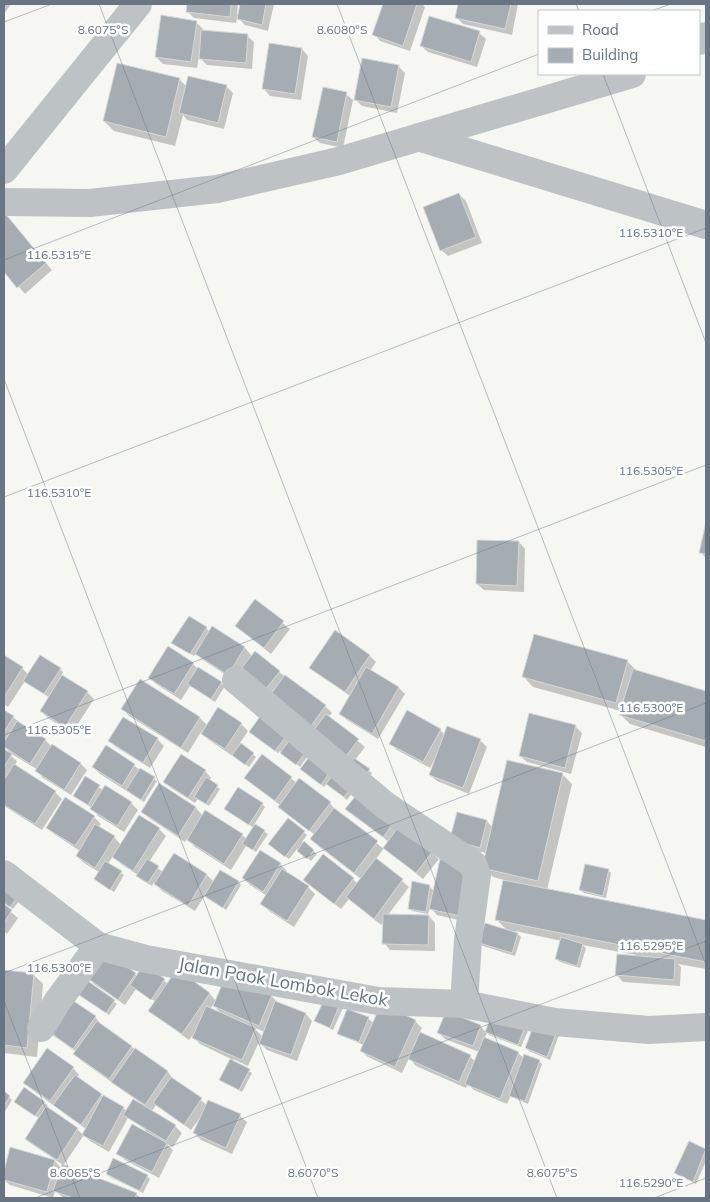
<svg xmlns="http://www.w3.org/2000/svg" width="710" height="1202" font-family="Mulish,sans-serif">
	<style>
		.shadow { fill: #0003; fill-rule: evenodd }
		.building { fill: #a5adb2; stroke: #d8d8d6 }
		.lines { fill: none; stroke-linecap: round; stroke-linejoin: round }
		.minor { stroke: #bdc2c5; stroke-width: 28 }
		.ticks { fill: none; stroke: #677682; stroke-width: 1; stroke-opacity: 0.45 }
		.labels { text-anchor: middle; stroke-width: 5; stroke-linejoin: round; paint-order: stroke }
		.street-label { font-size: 18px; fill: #677682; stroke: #fff }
		.ticks-label { font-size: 12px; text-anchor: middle; fill: #677682; stroke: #fff; stroke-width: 5; stroke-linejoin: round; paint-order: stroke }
	</style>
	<rect width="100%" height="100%" fill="#f6f6f3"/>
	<path class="shadow" d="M4,4H11L4,14Z
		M188,4H238L237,14H239L241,4H274L268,31L245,25L237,17L236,23L194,18L187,11Z
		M384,4H422L425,7L410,51L380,41L374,34Z
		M459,4H518L512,35L463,24L456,17Z
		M196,22L203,29L202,31L247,36L254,42L252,69L207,65L199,57L197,68L163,64L156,57Z
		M479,33L486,39L477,67L428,52L421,46Z
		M302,49L308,56L301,100L270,96L264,89Z
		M398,66L405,73L397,113L362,106L355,99Z
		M179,79L187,87L226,86L233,93L224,129L187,120L183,115L175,146L114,131L104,121Z
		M346,94L353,100L343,148L320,143L313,137Z
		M459,194L466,201L482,243L448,256L441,250Z
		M4,213L52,270L25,294L4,270Z
		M706,528V558L700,552Z
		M519,542L525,549L524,592L484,590L477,584Z
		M255,601L290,629L271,654L236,626Z
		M206,628L210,632L213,628L245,648L252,656L279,672L325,706L332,713L328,717L365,747L355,760L372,773L365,782L235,681L203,660L196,653L194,656L176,645Z
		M4,656L22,668L29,675L60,669L63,672L61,676L87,692L94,699L72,733L48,718L41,711L50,698L25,681L8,707L4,704Z
		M370,656L376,662L370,671L399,688L405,694L378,739L347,720L340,714L350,696L318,674L311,667Z
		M627,661L638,672L706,693V747L630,724L620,714L621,711L533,687L524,677Z
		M193,664L198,669L225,686L215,702L190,686L181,700L156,684L150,677Z
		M141,680L200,718L208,726L241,724L248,731L240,743L256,757L249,767L209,740L201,732L188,753L129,716L123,709Z
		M4,711L45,740L52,747L53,746L81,764L87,770L71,795L43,778L37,771L38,770L10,753L4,746Z
		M124,718L157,739L164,746L150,768L116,747L109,740Z
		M575,726L582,733L571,774L527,762L520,756Z
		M440,730L445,735L480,740L487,747L469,794L437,781L430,775L436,759L435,758L430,768L397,750L391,744Z
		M250,732L289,739L287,741L307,757L300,767L280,751L278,753Z
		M106,747L157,781L144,802L100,774L93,767Z
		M4,750L17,761L15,766L55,792L62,799L42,830L4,806Z
		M312,755L355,789L347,800L327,783L324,787L305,772Z
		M262,756L297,783L300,780L330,803L336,811L384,849L389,842L354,815L359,793L439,859L423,879L384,848L376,859L409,887L388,915L429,916L435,923V951L390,950L384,943V920L381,925L349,899L341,909L305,880L353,879L358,884L361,879L318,846L312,839L315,835L286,813L280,805L252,784Z
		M205,771L211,778L209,781L220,789L209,806L198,799L195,803L171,788L165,781Z
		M562,774L572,784L547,890L706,921V969L678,964L681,967L680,986L623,982L617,975L636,955L582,945L586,948L580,968L560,962L556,959L562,941L515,931L521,937L515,956L483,946L480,943L508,931L497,920L504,880L493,877L483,867L486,853L458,846L487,821L492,827Z
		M85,778L103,790L131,803L138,810L124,832L98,816L92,808L74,796Z
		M159,785L196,808L203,816L242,835L247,839L254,828L225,809L262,804L265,807L254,825L268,834L256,852L246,846L231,870L195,847L187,839L185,842L149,818L143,812Z
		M94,817L101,824L98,827L114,837L121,845L139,817L159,829L166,836L149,862L163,872L174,854L207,875L214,882H238L241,885L226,910L205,895L195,911L162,891L154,882L152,886L140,879L138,875L121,864L113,856L108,864L124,875L114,892L95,879L99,872L84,863L77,856L80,851L54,834L47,828Z
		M288,820L307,835L302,842L317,854L311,861L297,849L289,859L273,847Z
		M280,864L287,871L286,873L308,887L315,894L294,927L269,911L262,904L267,896L250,885L243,878Z
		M608,870L611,873L606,898L584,893L580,890Z
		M4,880L24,895L13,909L4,902Z
		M429,886L434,891L467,922L437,915L430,907L428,914L412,911L409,908Z
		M4,906L18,918L7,934L4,931Z
		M145,966L168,984L177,971L210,994L216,1001L271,996L278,1002L306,1014L312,1021L297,1061L267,1050L259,1042L248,1066L233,1059L232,1061L252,1073L242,1092L221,1080L231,1059L200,1044L192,1036L189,1040L157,1017L150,1011L156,1002L136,989L125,1005L94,984L88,977L135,974L138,977ZM213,1005L222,1014L210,1009ZM253,1027L265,1032L263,1037Z
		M4,971L33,974L43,984L37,1057L4,1053Z
		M85,981L117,1004L109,1015L80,995Z
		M326,999L343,1008L333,1030L316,1021Z
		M95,1017L101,1024L100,1025L168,1072L174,1080L207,1105L240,1116L247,1122L232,1154L201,1140L194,1133L200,1120L199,1119L191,1130L156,1105L151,1112L175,1126L182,1133L173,1147L166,1144L173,1150L159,1178L125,1160L118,1153L146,1130L128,1118L109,1152L90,1141L84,1135L63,1166L136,1194L141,1198H64L55,1191L53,1198L10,1185L4,1180V1176L11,1149L55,1161L62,1169L63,1165L33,1145L27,1139L40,1119L19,1104L45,1103L48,1106L46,1108L77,1129L83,1135L86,1129L31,1089L25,1082L73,1068L79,1075L77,1078L103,1097L123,1108L127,1111L142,1104L82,1061L75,1054L77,1052L52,1035Z
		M368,1018L373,1023L415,1021L422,1028L419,1034L470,1057L476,1062L479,1052L445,1039L439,1033L480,1026L486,1032L524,1028L528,1031L521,1047L489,1035L487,1033L484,1039L518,1053L524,1058L539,1061L542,1064L528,1104L514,1098L511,1095L507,1104L474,1090L468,1084L466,1088L416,1066L409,1058L402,1073L368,1057L361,1051L364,1045L342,1036L339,1033Z
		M536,1024L559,1035L550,1060L529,1051L526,1048Z
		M4,1093L12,1100L4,1113Z
		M690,1143L706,1150V1161L696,1184L676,1173Z
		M107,1174L147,1176L150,1179L143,1193L110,1177Z"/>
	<path class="building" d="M187,4H231L230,17L186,12Z
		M240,4H266L262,25L237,19Z
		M383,4H417L403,46L372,35Z
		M458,4H511L505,29L455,18Z
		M161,15L197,21L191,62L155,57Z
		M429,16L480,31L471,62L420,46Z
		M201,30L248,34L246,63L199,59Z
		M269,43L302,48L295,94L262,89Z
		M362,58L399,65L391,107L354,100Z
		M117,63L180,78L166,137L103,121Z
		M188,76L227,85L218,123L179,113Z
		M323,87L347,92L337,142L312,137Z
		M459,193L476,237L440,251L423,207Z
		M4,212L46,263L17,288L4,272Z
		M706,522V554L699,553Z
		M477,540L519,541L517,586L476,584Z
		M255,599L284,621L264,648L235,626Z
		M189,616L207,627L190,654L171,643Z
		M212,626L245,647L228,675L195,654Z
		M335,630L370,655L345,692L309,668Z
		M534,634L628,660L616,703L522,677Z
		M168,646L194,663L174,694L148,678Z
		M255,651L280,671L261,695L236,675Z
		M4,655L23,667L4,697Z
		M40,655L61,668L44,694L23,681Z
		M198,667L222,682L211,699L187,684Z
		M366,667L399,687L372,734L339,714Z
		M633,669L706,691V741L619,715Z
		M62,675L88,691L65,727L40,711Z
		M285,675L326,705L306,733L265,702Z
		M140,679L200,717L181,748L121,709Z
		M218,707L242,723L225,749L201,734Z
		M4,710L14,716L4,732Z
		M407,710L441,729L423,762L389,744Z
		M529,713L576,725L565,768L519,756Z
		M326,714L359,739L341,763L308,738Z
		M261,715L287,735L275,751L249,732Z
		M123,717L158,738L143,763L108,741Z
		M17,721L46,739L30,764L4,747V742Z
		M447,726L481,739L463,788L429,775Z
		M289,741L305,753L296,765L280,753Z
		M241,743L254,753L245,765L232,755Z
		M52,744L81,763L64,790L35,771Z
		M106,745L135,764L122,786L92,767Z
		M4,749L12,754L4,767Z
		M312,753L333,768L321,785L300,769Z
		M181,754L206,770L188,798L163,782Z
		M262,754L292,777L275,801L244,778Z
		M354,758L370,769L361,780L346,769Z
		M507,760L563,773L538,881L482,868Z
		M14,764L56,791L35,824L4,805V780Z
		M140,768L155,777L141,800L126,790Z
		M335,772L353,785L344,797L326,784Z
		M85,776L100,785L88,805L73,796Z
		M206,777L218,785L206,804L194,797Z
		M299,778L331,802L309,831L278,807Z
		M159,783L196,807L178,836L141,812Z
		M105,785L132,802L117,826L90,809Z
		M238,787L263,803L249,825L224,809Z
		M359,792L396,820L383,837L345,809Z
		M65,797L95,816L75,846L46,828Z
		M334,808L378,841L354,873L310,839Z
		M205,810L243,834L224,864L187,840Z
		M457,812L487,820L480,848L450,839Z
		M139,815L160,828L133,871L112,857Z
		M288,818L305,831L285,857L268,844Z
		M95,824L115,836L95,868L76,856Z
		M255,824L265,830L253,850L242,844Z
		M399,826L433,851L416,873L383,848Z
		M304,841L314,850L307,859L297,851Z
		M260,850L281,863L263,892L242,878Z
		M174,853L207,874L188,906L154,884Z
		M323,854L354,878L334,904L303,880Z
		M376,858L403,879L374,919L346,897Z
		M147,859L159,866L148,883L136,876Z
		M440,859L471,867L460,916L429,909Z
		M105,861L122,871L110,890L94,879Z
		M585,864L609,869L603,896L579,890Z
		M282,869L309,886L287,921L260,904Z
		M220,870L239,881L223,908L204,896Z
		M4,878L22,891L10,907L4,903Z
		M503,880L706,920V962L495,920Z
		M412,881L430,885L426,912L408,909Z
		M4,904L12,910L4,923Z
		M383,914L429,915L428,945L382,944Z
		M485,923L518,933L512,953L479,943Z
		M561,937L583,944L577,966L555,959Z
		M104,951L136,973L118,1000L86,977Z
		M617,954L675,959L674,980L615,975Z
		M144,964L165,979L151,1000L130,985Z
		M177,969L210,993L182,1034L148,1011Z
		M4,970L34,973L27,1048L4,1045Z
		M226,975L272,995L259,1026L213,1006Z
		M85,979L115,1000L106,1013L76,993Z
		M66,996L96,1016L73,1049L44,1028Z
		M325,998L340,1004L330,1028L314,1021Z
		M275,1001L306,1013L291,1055L259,1044Z
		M381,1004L416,1020L395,1067L360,1051Z
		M206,1006L256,1028L242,1060L192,1038Z
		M347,1009L369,1017L359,1042L337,1034Z
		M446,1011L481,1025L473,1046L437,1033Z
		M492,1014L525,1027L518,1045L485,1032Z
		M97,1021L132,1046L109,1079L73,1054Z
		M535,1022L557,1031L547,1057L525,1048Z
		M420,1032L471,1055L459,1082L408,1059Z
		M484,1037L519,1052L500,1099L465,1084Z
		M47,1048L74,1067L50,1101L23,1083Z
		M135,1048L168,1071L145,1105L111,1082Z
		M524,1054L540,1060L525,1101L509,1096Z
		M230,1059L250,1069L239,1090L219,1080Z
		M75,1075L102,1094L81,1125L53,1105Z
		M171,1077L202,1098L184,1125L153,1103Z
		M24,1087L45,1102L35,1116L14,1102Z
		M4,1091L10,1096L4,1106Z
		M103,1095L124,1107L103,1146L82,1135Z
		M133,1099L176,1125L166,1141L123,1115Z
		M208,1100L241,1114L226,1148L193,1133Z
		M46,1106L78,1128L57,1160L25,1139Z
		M132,1124L167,1143L152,1172L116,1154Z
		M689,1141L706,1149L693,1182L674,1173Z
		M10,1147L55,1160L47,1192L4,1180V1171Z
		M113,1158L148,1175L140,1191L106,1174Z
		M62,1164L137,1193L135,1198H73L53,1191Z"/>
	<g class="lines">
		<path class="minor" d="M699,41L706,36
			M418,137L706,225
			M4,170L138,4
			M4,202L90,203L217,189L339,161L632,74
			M236,680L386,806L473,864L477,875L468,940L464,1004
			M4,874L98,946L146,959L378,1001L464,1004L555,1022L649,1030L706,1027
			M41,1028L57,1002L98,946"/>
	</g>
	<path class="ticks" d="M99,4L557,1198M337,4L706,965M576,4L579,11M651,11L671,4M4,22L52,4M603,74L706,343M4,260L539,54M4,379L318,1198M4,497L706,228M4,735L706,465M4,973L706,703M4,1001L80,1198M35,1198L706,941M654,1198L706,1178"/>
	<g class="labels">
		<g class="street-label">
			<text transform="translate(283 982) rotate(10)" y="6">Jalan Paok Lombok Lekok</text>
		</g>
	</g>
	<g class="ticks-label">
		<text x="103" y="34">8.6075°S</text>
		<text x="342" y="34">8.6080°S</text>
		<text x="651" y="237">116.5310°E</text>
		<text x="59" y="259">116.5315°E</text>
		<text x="651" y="475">116.5305°E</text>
		<text x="59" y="497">116.5310°E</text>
		<text x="651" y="712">116.5300°E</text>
		<text x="59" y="734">116.5305°E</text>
		<text x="651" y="950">116.5295°E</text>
		<text x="59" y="972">116.5300°E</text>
		<text x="75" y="1177">8.6065°S</text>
		<text x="313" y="1177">8.6070°S</text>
		<text x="552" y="1177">8.6075°S</text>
		<text x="651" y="1187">116.5290°E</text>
	</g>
	<rect width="710" height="1202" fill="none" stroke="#677682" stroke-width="10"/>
	<rect x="538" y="10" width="162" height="65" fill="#ffffff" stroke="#c2c8cd"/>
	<rect x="548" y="26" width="25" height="8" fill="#bdc2c5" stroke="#c2c8cd"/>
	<text x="582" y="35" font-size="15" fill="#677682">Road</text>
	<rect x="548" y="48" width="25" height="15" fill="#a5adb2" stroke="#c2c8cd"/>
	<text x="582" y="60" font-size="15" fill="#677682">Building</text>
</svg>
